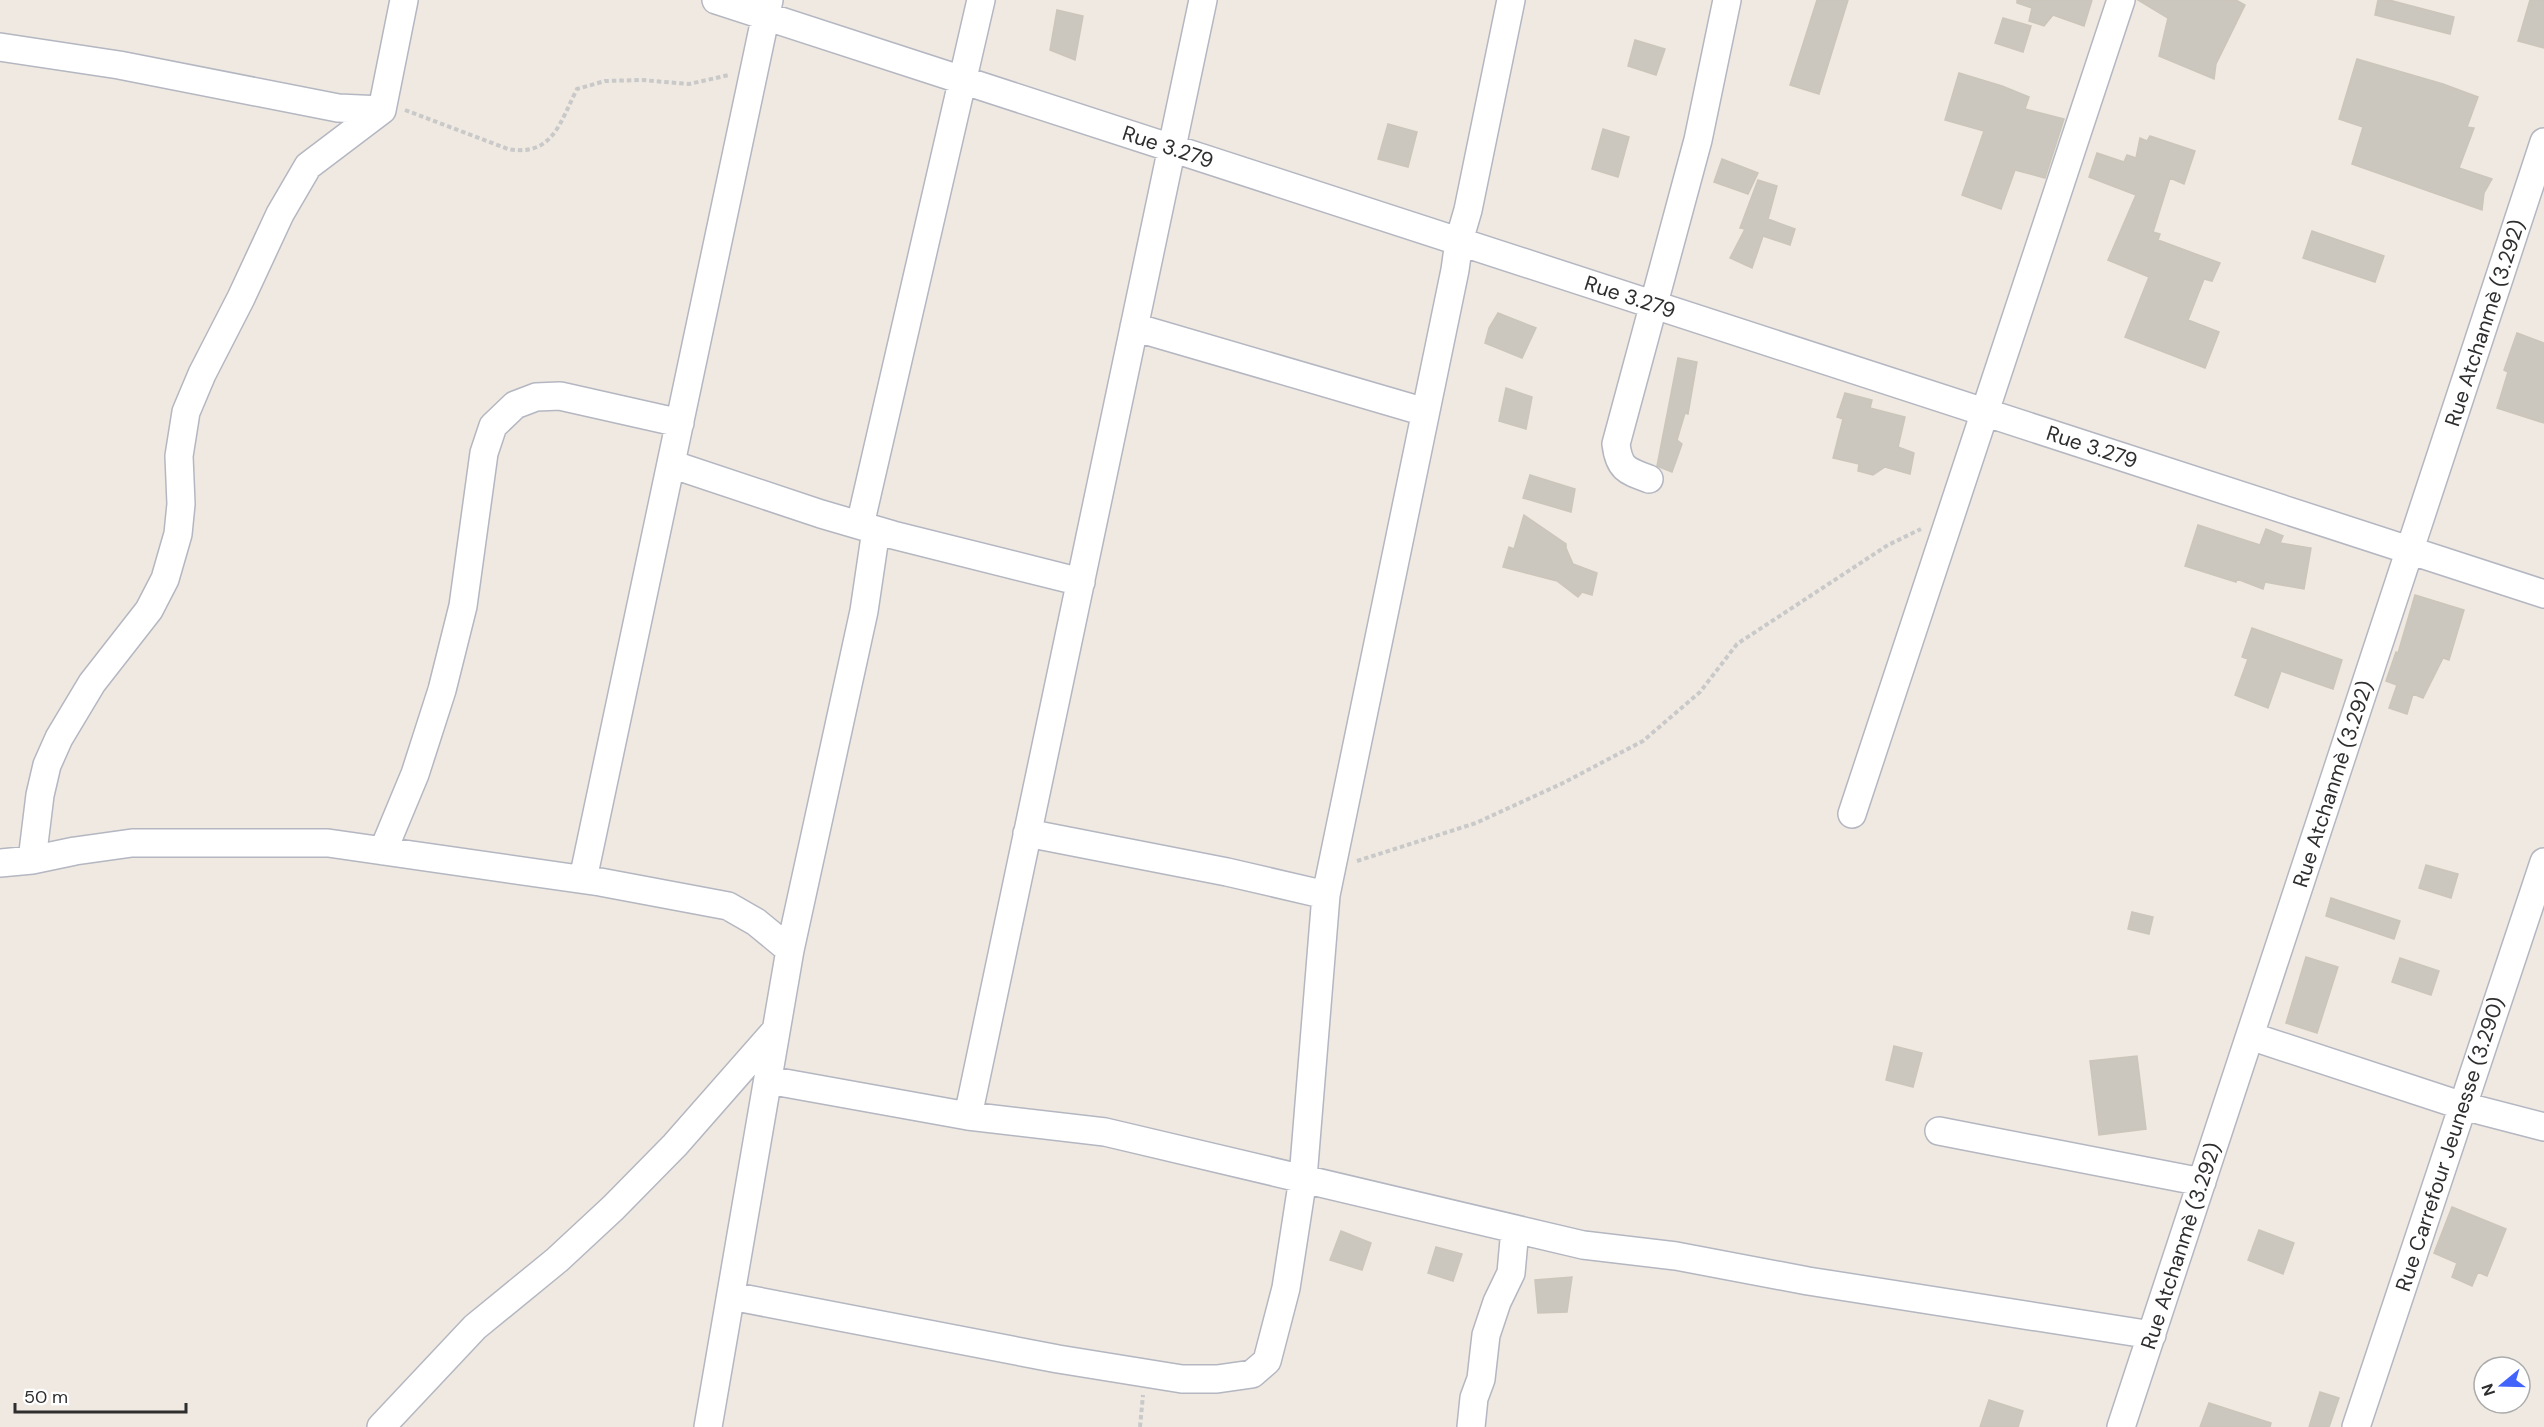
<svg xmlns="http://www.w3.org/2000/svg" width="2544" height="1427" font-family="'DM Sans',sans-serif">
	<style>
		.building { fill: #cbc7bf; stroke: #cbc5ba; stroke-width: 1.5 }
		.lines { fill: none; stroke-linecap: round; stroke-linejoin: round }
		.minor-casing { stroke: #b4b7c1; stroke-width: 30 }
		.path { stroke: #c9c9c9; stroke-width: 4; stroke-dasharray: 4.5 3; stroke-linecap: butt }
		.minor { stroke: #fff; stroke-width: 27 }
		.labels { text-anchor: middle; stroke-width: 4.5; stroke-linejoin: round; paint-order: stroke }
		.street-label { font-size: 21px; fill: #2e2e2e; stroke: #fff }
	</style>
	<rect width="100%" height="100%" fill="#efe9e1"/>
	<path class="building" d="M1817,0H1848L1819,94L1790,85Z
		M2017,0H2092L2084,26L2053,15L2044,26L2029,21L2032,8L2017,3Z
		M2138,0H2236L2245,5L2216,64L2214,79L2159,56L2168,18Z
		M2378,0H2389L2454,17L2450,34L2375,15Z
		M2530,0H2544V48L2518,41Z
		M1057,10L1083,16L1075,60L1050,50Z
		M2003,18L2031,26L2023,52L1995,43Z
		M1635,40L1665,49L1656,75L1628,66Z
		M2357,59L2443,84L2478,97L2467,127L2474,128L2459,168L2492,179L2484,193L2482,210L2352,164L2363,127L2339,119Z
		M1959,73L2002,86L2029,97L2025,109L2064,119L2045,178L2015,170L2001,209L1962,195L1984,131L1945,120Z
		M1388,124L1417,132L1408,167L1378,159Z
		M1603,129L1629,137L1618,177L1592,169Z
		M2150,136L2195,151L2184,184L2170,178L2153,232L2160,234L2158,240L2220,263L2212,281L2204,279L2188,320L2219,332L2205,368L2125,337L2149,277L2108,260L2136,195L2089,177L2097,153L2124,162L2127,155L2136,158L2140,138L2147,141Z
		M1722,159L1758,173L1748,194L1714,182Z
		M1758,180L1777,186L1768,219L1795,229L1790,245L1763,236L1752,268L1730,258L1745,229L1740,228Z
		M2312,231L2384,256L2375,282L2303,258Z
		M1498,313L1536,328L1522,358L1485,343L1489,328Z
		M2517,333L2544,343V423L2497,408L2508,372L2504,370Z
		M1678,358L1697,362L1688,414L1685,413L1677,440L1682,444L1672,472L1657,466Z
		M1506,388L1532,397L1526,429L1499,421Z
		M1845,393L1872,400L1870,408L1905,417L1898,447L1914,453L1910,474L1885,467L1873,475L1858,471L1859,464L1833,458L1843,419L1837,417Z
		M1530,475L1575,489L1571,512L1523,498Z
		M1524,515L1566,544V548L1573,564L1597,573L1592,595L1582,592L1578,597L1557,581L1503,567L1509,547L1514,549Z
		M2198,525L2260,545L2266,529L2283,536L2280,543L2311,548L2304,589L2265,582L2263,589L2237,579L2236,582L2185,566Z
		M2415,595L2464,610L2449,660L2443,658L2423,698L2413,694L2407,714L2389,708L2397,685L2386,681L2396,652L2398,653Z
		M2252,628L2342,660L2333,689L2281,671L2268,708L2235,695L2248,659L2242,657Z
		M2426,865L2458,874L2451,898L2419,888Z
		M2331,898L2400,921L2394,939L2326,916Z
		M2132,912L2153,917L2149,934L2128,929Z
		M2306,957L2338,967L2317,1033L2286,1023Z
		M2400,958L2439,971L2431,995L2392,982Z
		M1894,1046L1922,1053L1913,1087L1886,1080Z
		M2137,1056L2146,1129L2099,1135L2090,1061Z
		M2452,1207L2506,1229L2487,1276L2478,1272L2472,1286L2452,1277L2457,1263L2434,1253Z
		M2259,1230L2294,1243L2283,1274L2248,1260Z
		M1341,1231L1371,1243L1362,1270L1330,1260Z
		M1436,1247L1462,1254L1453,1281L1428,1273Z
		M1572,1277L1567,1312L1538,1313L1535,1280Z
		M2320,1392L2339,1398L2329,1427H2309Z
		M1989,1400L2023,1411L2018,1427H1980Z
		M2209,1403L2271,1423L2270,1427H2200Z"/>
	<g class="lines">
		<g class="minor-casing">
			<path id="minor" d="M716,0L2544,594
				M0,47L119,65L338,108L382,110
				M1134,327L1425,412
				M671,464L821,514L893,535L1081,582
				M1649,479C1627,471 1619,469 1616,444L1698,140L1727,0
				M860,525L981,0
				M1852,814L2121,0
				M1027,833L1227,872L1326,895
				M383,851L415,774L442,690L463,606L484,453L493,426L515,405L536,397L560,396L680,423
				M32,860L40,795L47,765L59,738L92,683L149,610L165,579L178,534L181,504L179,456L186,412L202,374L241,298L280,214L308,166L382,110L404,0
				M0,863L32,860L75,851L132,843H328L600,882L728,906L756,922L790,950
				M583,879L769,0
				M2250,1036L2463,1106L2544,1127
				M768,1080L968,1116L1105,1132L1583,1245L1676,1256L1808,1281L2152,1335
				M968,1116L1203,0
				M1939,1131L2202,1182
				M731,1296L1058,1359L1182,1379H1217L1252,1374L1267,1361L1286,1288L1303,1178L1326,895L1455,270L1459,241L1468,210L1511,0
				M381,1427L475,1327L557,1260L613,1208L675,1145L776,1030
				M708,1427L790,950L864,611L876,530
				M1471,1427L1474,1398L1481,1379L1486,1335L1497,1302L1511,1273L1515,1229
				M2121,1427L2544,142
				M2356,1427L2544,862"/>
		</g>
		<path class="path" d="M405,110L508,149C553,157 560,122 577,89L605,81L642,80L689,84L729,75
			M1357,861L1476,823L1563,783L1643,741L1700,692L1737,644L1888,545L1921,529
			M1140,1427L1143,1395"/>
		<use href="#minor" class="minor"/>
	</g>
	<g class="labels">
		<g class="street-label">
			<text transform="translate(1168 147) rotate(18)" y="7">Rue 3.279</text>
			<text transform="translate(1630 297) rotate(18)" y="7">Rue 3.279</text>
			<text transform="translate(2485 323) rotate(-72)" y="7">Rue Atchanmè (3.292)</text>
			<text transform="translate(2092 447) rotate(18)" y="7">Rue 3.279</text>
			<text transform="translate(2333 784) rotate(-72)" y="7">Rue Atchanmè (3.292)</text>
			<text transform="translate(2450 1144) rotate(-72)" y="7">Rue Carrefour Jeunesse (3.290)</text>
			<text transform="translate(2181 1246) rotate(-72)" y="7">Rue Atchanmè (3.292)</text>
		</g>
	</g>
	<g transform="translate(2502 1385) rotate(251)"><circle r="28" fill="#ffffff" stroke="#ababab" stroke-width="1.5"/>
	<path d="M0-4.5L10 22L0 15L-10 22Z" fill="#4264fb"/>
	<text y="-9" font-size="16" font-weight="bold" text-anchor="middle" fill="#2e2e2e">N</text>
	</g>
	<path d="M15 1403v9h171v-9" fill="none" stroke="#2e2e2e" stroke-width="3"/>
	<text x="24" y="1403" font-size="18" fill="#2e2e2e" stroke="#ffffff" stroke-width="4.5" paint-order="stroke">50 m</text>
</svg>
